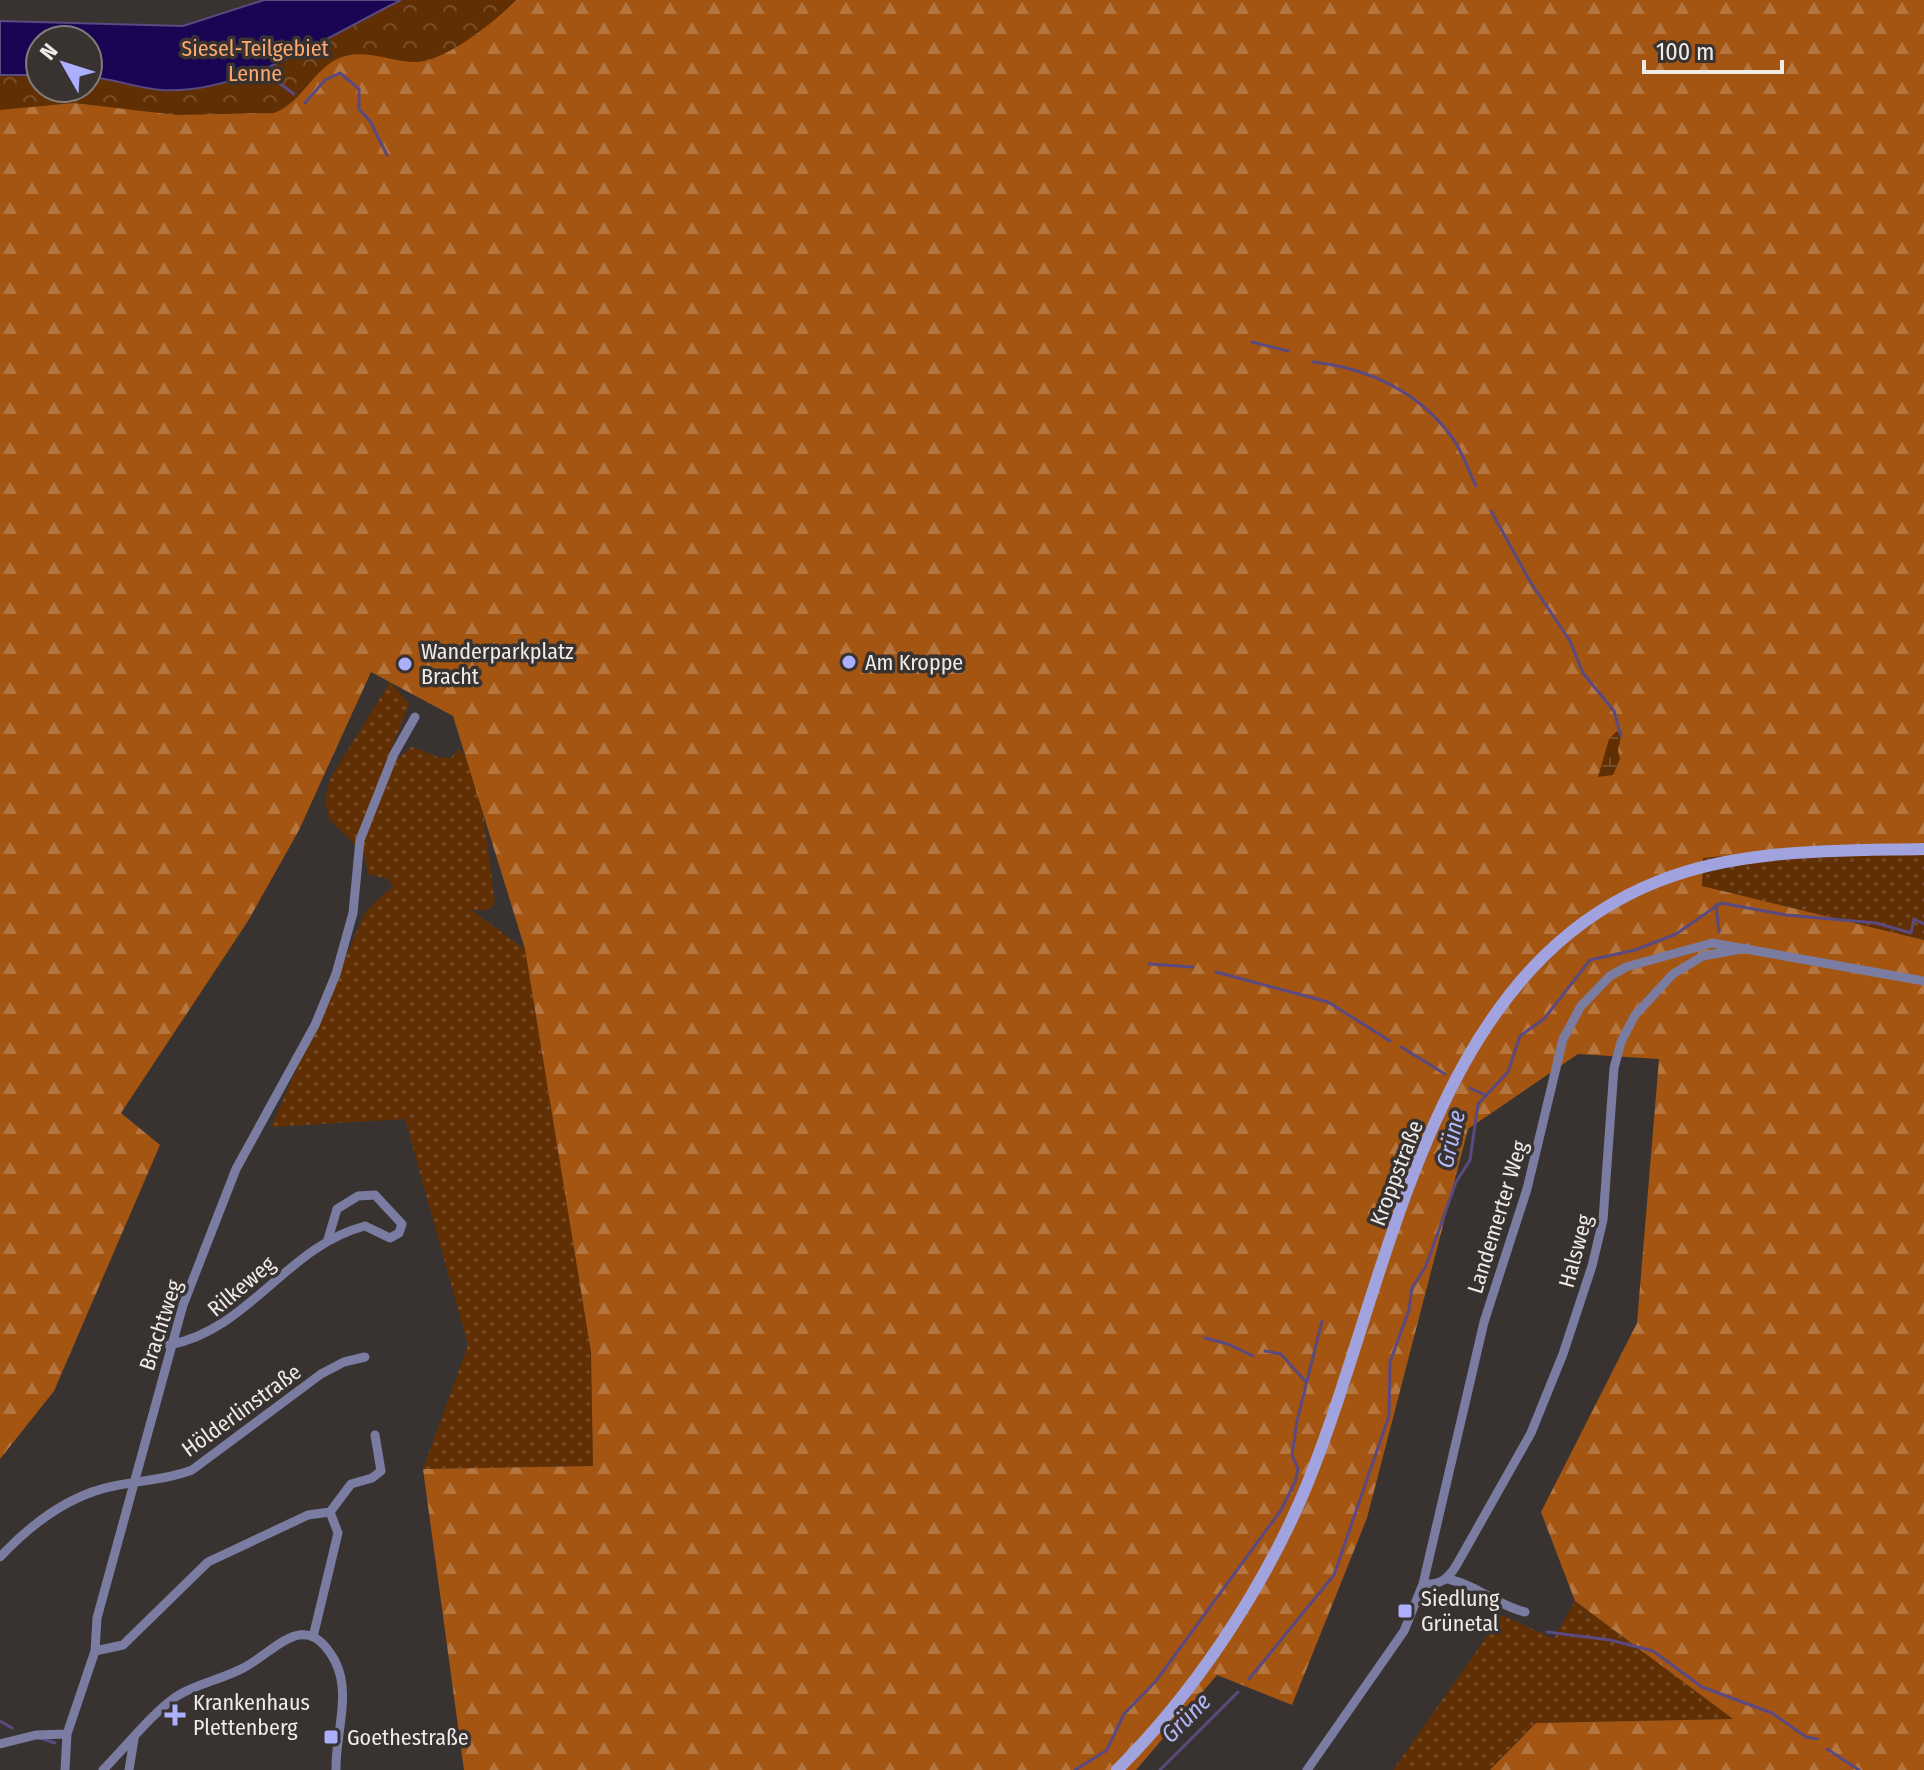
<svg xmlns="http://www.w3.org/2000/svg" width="1924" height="1770" font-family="'Fira Sans Condensed',sans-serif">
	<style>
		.grass { fill: url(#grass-dots) }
		.forest { fill: url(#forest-firs) }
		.wetland { fill: url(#wetland-marsh) }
		.park { fill: url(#park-crowns); fill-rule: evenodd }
		.water { fill: #1a0554; stroke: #5a4a81; stroke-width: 2 }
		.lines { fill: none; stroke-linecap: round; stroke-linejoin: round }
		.stream { stroke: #5a4a81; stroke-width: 3 }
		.street { stroke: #7a7ca1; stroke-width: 9 }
		.secondary { stroke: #a1a3df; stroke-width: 12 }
		.poi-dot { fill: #acaffb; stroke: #383330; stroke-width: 3 }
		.labels { text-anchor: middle; stroke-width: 7; stroke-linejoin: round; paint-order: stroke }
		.park-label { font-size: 22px; fill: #fea96f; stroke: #383330 }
		.poi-label { font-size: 22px; fill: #eeebe9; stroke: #383330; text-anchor: start }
		.street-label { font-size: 22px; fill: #eeebe9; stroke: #383330 }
		.water-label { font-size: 24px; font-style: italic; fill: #b4b7fa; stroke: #383330 }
	</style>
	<defs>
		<pattern id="grass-dots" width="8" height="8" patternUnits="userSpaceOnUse" patternTransform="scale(2)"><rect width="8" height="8" fill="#612f04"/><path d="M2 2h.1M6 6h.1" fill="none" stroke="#784d29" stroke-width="1.8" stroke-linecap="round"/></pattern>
		<pattern id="forest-firs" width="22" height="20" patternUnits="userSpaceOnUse" patternTransform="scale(2)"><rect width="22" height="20" fill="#a45512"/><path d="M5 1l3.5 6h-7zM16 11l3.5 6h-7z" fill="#b57640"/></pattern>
		<pattern id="wetland-marsh" width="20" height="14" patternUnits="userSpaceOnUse" patternTransform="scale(2)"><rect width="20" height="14" fill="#612f04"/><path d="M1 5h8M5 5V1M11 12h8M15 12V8" fill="none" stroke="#784d29"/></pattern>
		<pattern id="park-crowns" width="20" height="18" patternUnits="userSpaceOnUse" patternTransform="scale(2)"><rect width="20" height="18" fill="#612f04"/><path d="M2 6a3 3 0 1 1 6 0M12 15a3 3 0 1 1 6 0" fill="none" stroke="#784d29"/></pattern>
	</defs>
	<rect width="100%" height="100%" fill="#383330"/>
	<path class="grass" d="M390,682L409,704L383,770L412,747L440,758H451L459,749L478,774L495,903L489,910H471L525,949L591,1352L593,1466L423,1469L468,1345L405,1119L271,1127L366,911L393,886L388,879L368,874L364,853L329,819L325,801L330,779Z
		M1842,845H1924V940L1702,886L1703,858Z
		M1575,1601L1734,1719L1536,1723L1490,1770H1393L1502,1615L1554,1639Z"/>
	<path class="forest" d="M401,0H1924V845H1842L1703,858L1702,886L1924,940V1770H1490L1536,1723L1733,1719L1575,1601L1541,1512L1637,1323L1659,1059L1578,1054L1468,1129L1367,1518L1292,1705L1217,1675L1136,1770H464L423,1469L593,1466L591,1352L525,949L453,716L371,672L299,830L248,921L121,1113L160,1145L54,1391L0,1459V75L40,88H88Z"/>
	<path class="wetland" d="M1617,731L1621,736L1618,750L1620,759L1613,775L1598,777L1609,739Z"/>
	<path class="park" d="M272,0H516C496,21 443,64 413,62C391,61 366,50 345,56C314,65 303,103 274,113L176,115L74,103L0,110V23L179,28ZM40,40H88V88H40Z"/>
	<path class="water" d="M264,0H401C330,35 241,95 161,90C136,88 113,78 88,77V40H40V75H0V21L183,26Z"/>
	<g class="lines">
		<path class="stream" d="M259,68L294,94
			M305,103L325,80L340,73L359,89V109L370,121L387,155
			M1252,342L1288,351
			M1313,362C1367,368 1418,391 1451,436C1462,450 1468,470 1476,486
			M1491,511L1531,583L1570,641L1583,673L1614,711L1621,736
			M1716,905L1719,932
			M1149,964L1193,967
			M1216,972L1328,1002L1390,1041
			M1401,1047L1445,1074
			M1470,1088L1485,1095
			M1205,1338L1228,1344L1253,1356
			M1265,1351L1281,1354L1305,1381
			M1456,1586L1480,1601
			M1547,1632L1610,1640L1653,1651L1702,1687L1772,1713L1806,1737L1817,1739
			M1249,1679L1334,1575L1389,1416L1390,1362L1409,1310L1412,1288L1426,1266L1456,1182L1470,1160L1478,1104L1508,1072L1520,1036L1544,1019L1590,960L1635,950L1676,934L1721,903L1786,915L1876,923L1911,933L1914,919L1924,924
			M0,1721L12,1728
			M40,1738L55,1743
			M1827,1749L1859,1770
			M1075,1770L1107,1750L1124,1714L1156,1681L1281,1510L1295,1482L1298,1469L1292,1455L1297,1421L1322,1321
			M1160,1770L1238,1692"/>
		<path class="street" d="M169,1345C249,1330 287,1246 365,1226L390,1238L399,1233L402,1224L375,1195L358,1196L337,1209L328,1239
			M330,1512L351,1484L372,1478L381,1471L375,1435
			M0,1557C31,1524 68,1495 114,1486C140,1480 167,1480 192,1470L321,1374L344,1362L365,1357
			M1448,1579C1479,1586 1498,1606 1525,1612
			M1423,1584C1440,1585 1447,1580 1456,1566L1531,1433L1563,1354L1592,1266L1603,1220L1614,1068L1621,1042L1635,1015L1673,974L1703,956L1747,948
			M95,1651L123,1645L208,1562L308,1515L330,1512L338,1533L313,1637
			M0,1744L36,1735L67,1734
			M65,1770L67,1734L95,1651L97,1618L183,1305L236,1169L315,1025L336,974L353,913L360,840L394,754L415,717
			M103,1770C127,1746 150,1715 177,1696C198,1683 224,1679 245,1667C277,1650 306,1607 335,1661C352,1694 335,1735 336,1770
			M129,1770L134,1739
			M1307,1770L1404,1631L1423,1584L1484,1322L1527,1189L1563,1039L1581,1006L1610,976L1626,967L1712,943L1924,981"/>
		<path class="secondary" d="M1117,1770C1192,1695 1258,1597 1301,1499C1390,1292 1421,974 1659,881C1741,848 1837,851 1924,849"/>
	</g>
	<g class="poi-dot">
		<circle cx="849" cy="662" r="8"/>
		<circle cx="405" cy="664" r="8"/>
		<rect x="1397" y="1603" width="16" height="16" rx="4"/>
		<path d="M171 1703h8v8h8v8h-8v8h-8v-8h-8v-8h8z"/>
		<rect x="323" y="1729" width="16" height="16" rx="4"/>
	</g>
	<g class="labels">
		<g class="park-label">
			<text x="255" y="56">Siesel-Teilgebiet<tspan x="255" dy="25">Lenne</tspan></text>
		</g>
		<g class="poi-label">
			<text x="421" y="659">Wanderparkplatz<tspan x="421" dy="25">Bracht</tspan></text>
			<text x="865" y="670">Am Kroppe</text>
			<text x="1421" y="1606">Siedlung<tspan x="1421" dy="25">Grünetal</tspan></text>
			<text x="193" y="1710">Krankenhaus<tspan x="193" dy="25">Plettenberg</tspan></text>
			<text x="347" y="1745">Goethestraße</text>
		</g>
		<g class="street-label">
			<text transform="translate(1396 1173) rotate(-69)" y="8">Kroppstraße</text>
			<text transform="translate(1497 1217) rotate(-73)" y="8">Landemerter Weg</text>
			<text transform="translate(1575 1251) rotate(-75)" y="8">Halsweg</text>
			<text transform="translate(241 1286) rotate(-40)" y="8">Rilkeweg</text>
			<text transform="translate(160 1325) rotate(-72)" y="8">Brachtweg</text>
			<text transform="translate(241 1410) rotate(-36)" y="8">Hölderlinstraße</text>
		</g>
		<g class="water-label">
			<text transform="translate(1451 1139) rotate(-77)" y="8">Grüne</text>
			<text transform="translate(1186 1718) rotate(-45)" y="8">Grüne</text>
		</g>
	</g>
	<g transform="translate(64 64) rotate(309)"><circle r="38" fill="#383330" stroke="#817d7a" stroke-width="2"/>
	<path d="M0-6L14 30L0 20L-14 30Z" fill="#acaffb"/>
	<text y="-12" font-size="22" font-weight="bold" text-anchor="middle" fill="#eeebe9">N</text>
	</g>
	<path d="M1644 60v12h138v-12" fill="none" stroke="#eeebe9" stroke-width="4"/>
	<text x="1656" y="60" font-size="24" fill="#eeebe9" stroke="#383330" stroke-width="6" paint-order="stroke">100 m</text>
</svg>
